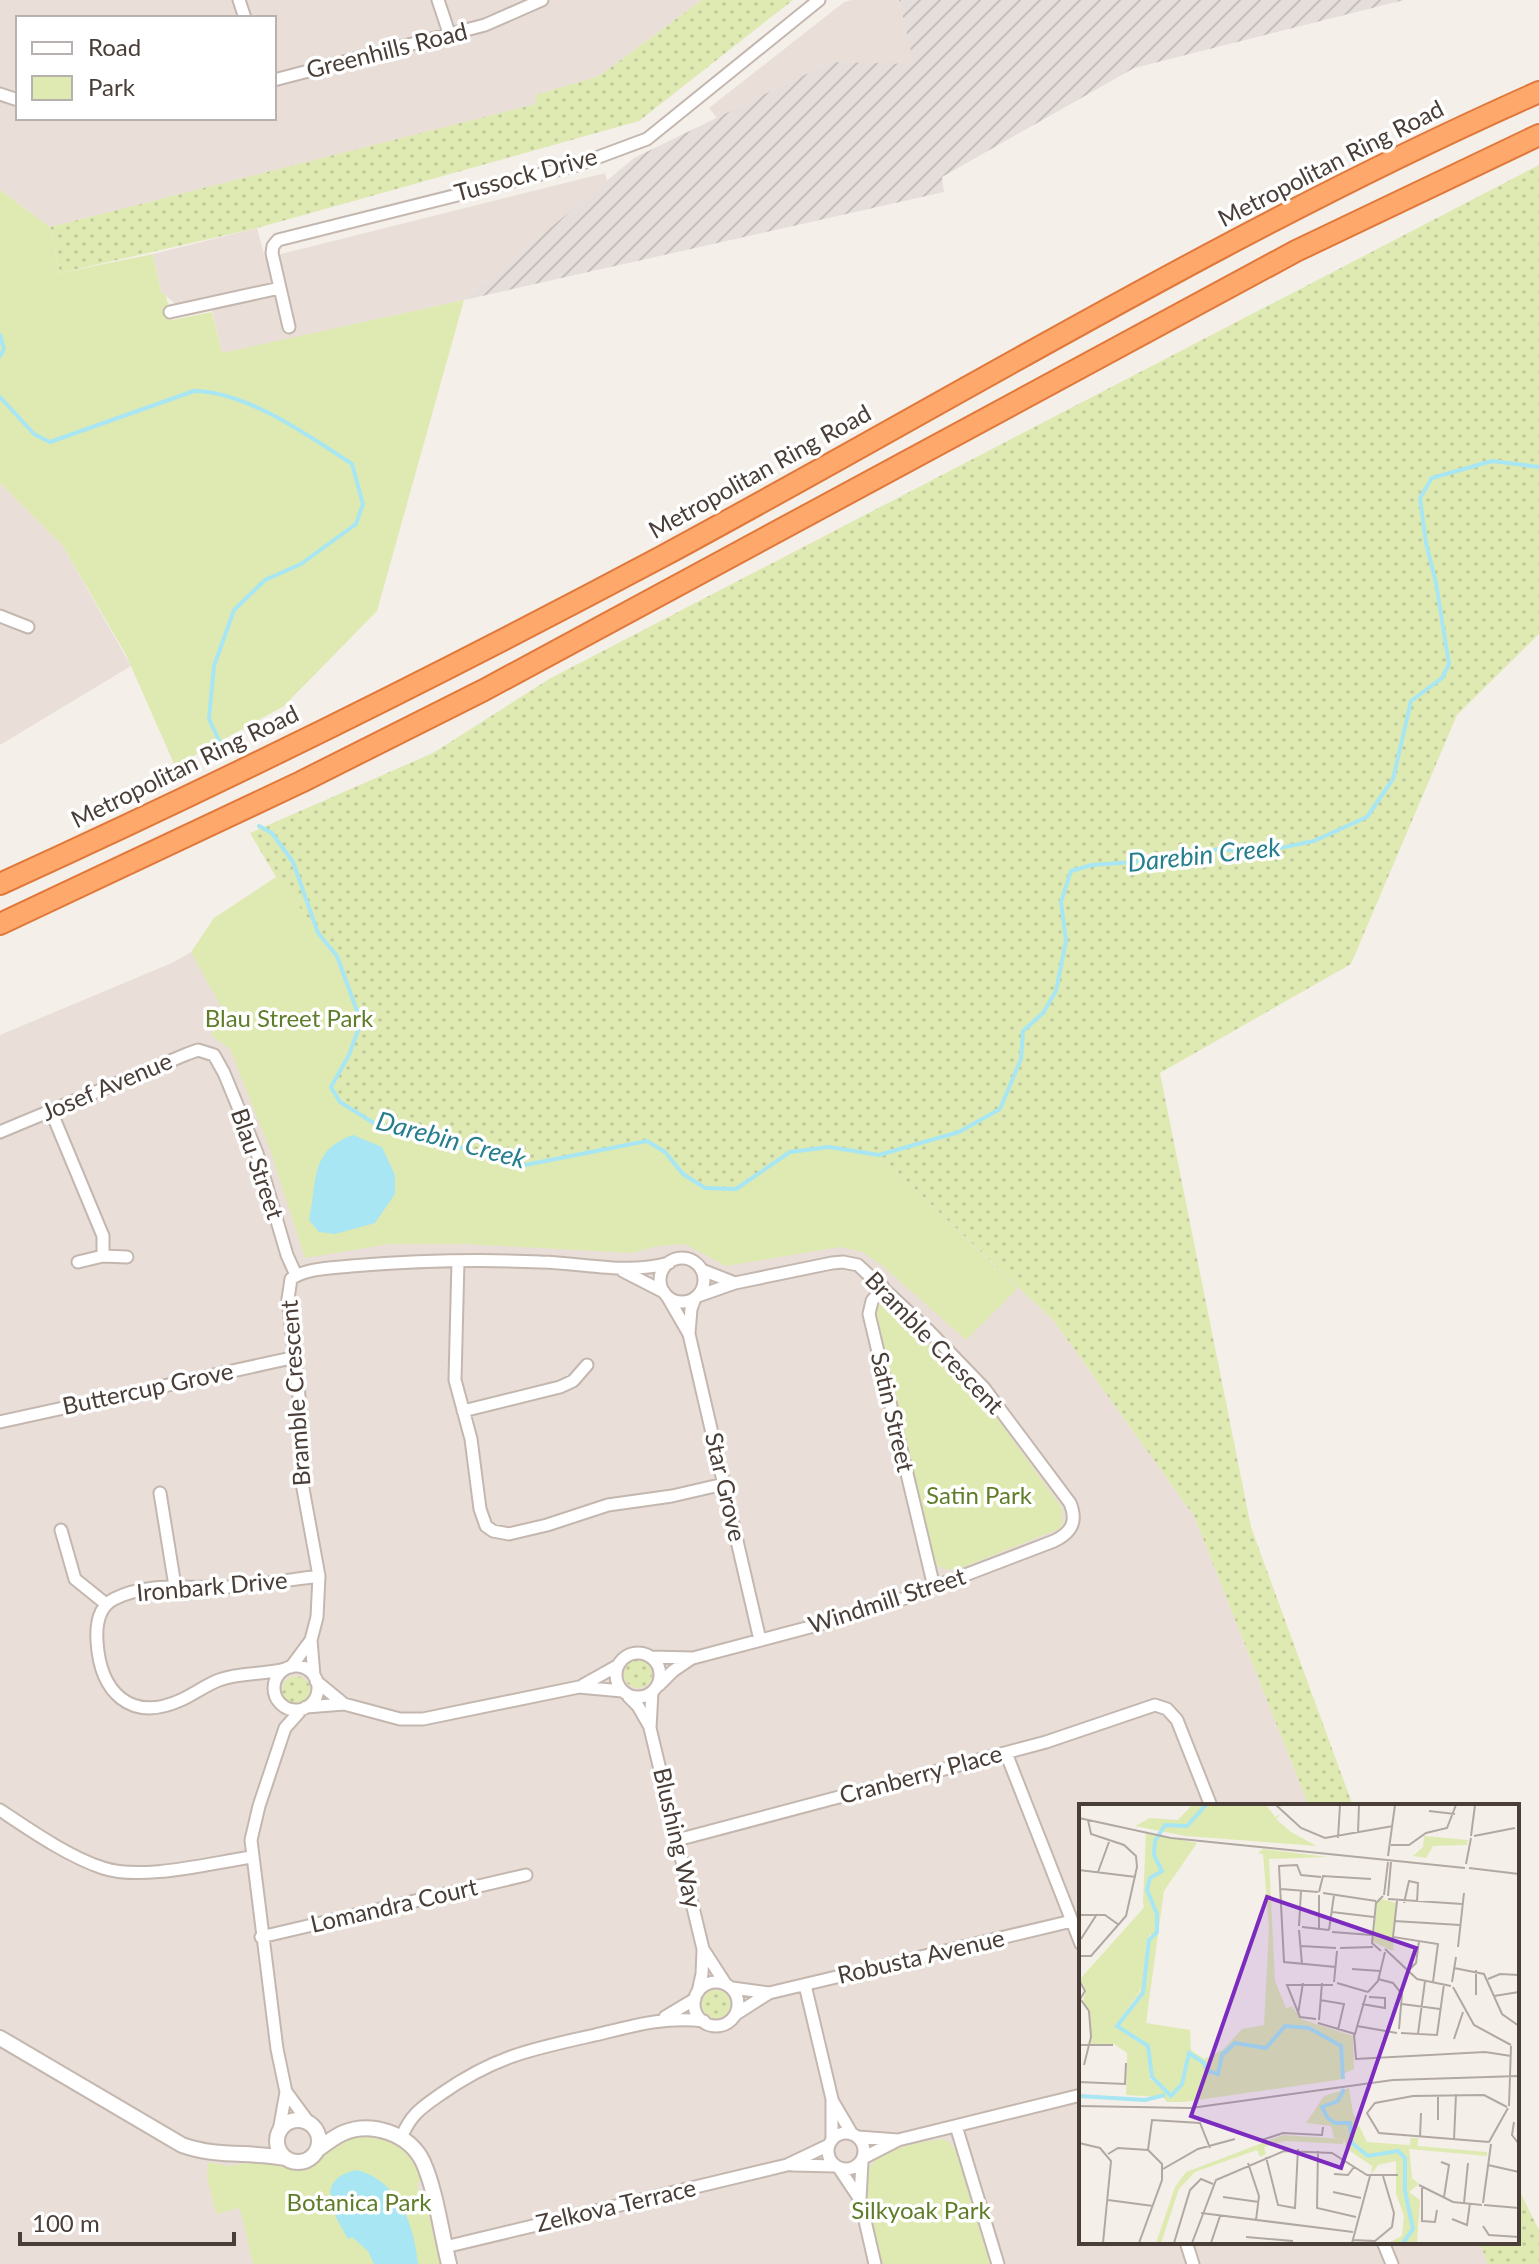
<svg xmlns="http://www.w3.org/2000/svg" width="1539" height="2264" font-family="Lato,sans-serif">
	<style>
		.residential { fill: #e9dfd8; fill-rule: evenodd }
		.industrial { fill: url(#industrial-furrows) }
		.grass { fill: url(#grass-dots) }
		.park { fill: #dfeab3 }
		.water { fill: #a7e6f2 }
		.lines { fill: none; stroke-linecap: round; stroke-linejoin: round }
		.stream { stroke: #a7e6f2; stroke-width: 4 }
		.minor-casing { stroke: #c4b7af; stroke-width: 15 }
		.tertiary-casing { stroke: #c4b7af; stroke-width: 18 }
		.motorway-casing { stroke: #e07839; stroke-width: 24 }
		.minor { stroke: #fff; stroke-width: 11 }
		.tertiary { stroke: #fff; stroke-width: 14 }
		.motorway { stroke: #ffa86b; stroke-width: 20 }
		.labels { text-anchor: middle; stroke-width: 7; stroke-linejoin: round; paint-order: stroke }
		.street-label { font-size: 24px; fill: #4a3e38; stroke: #fff }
		.park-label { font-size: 24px; fill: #5f7d29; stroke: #fff }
		.water-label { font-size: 26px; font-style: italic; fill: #277e8e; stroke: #fff }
		.inset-river { fill: none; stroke: #a7e6f2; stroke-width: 4 }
		.inset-road { fill: none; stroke: #b1a8a3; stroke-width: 2 }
		.view { fill: #7b2cbf; fill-opacity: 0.15; stroke: #7b2cbf; stroke-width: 4 }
		.inset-edge { fill: none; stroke: #4a3e38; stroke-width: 4 }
	</style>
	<defs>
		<pattern id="industrial-furrows" width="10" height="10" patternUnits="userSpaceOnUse" patternTransform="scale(2)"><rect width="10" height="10" fill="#e5dedb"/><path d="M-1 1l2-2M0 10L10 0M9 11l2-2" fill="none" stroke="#c6c0bd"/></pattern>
		<pattern id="grass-dots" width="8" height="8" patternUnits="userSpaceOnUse" patternTransform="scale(2)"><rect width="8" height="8" fill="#dfeab3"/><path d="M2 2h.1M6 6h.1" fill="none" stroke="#c1ca9b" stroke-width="1.8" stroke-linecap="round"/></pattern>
	</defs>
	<rect width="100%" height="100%" fill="#f5efea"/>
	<path class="residential" d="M0,0H702L599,76L536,95L537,104L50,227L0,190ZM18,18H274V118H18Z
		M852,0H899L915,65L831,62L717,118L709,108L844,2Z
		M605,173L607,181L464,300L222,354L209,297L176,304L161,292L153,254L257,228L265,258Z
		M0,483L63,546L131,666L0,745Z
		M191,952L879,1155L1054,1321L1194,1516L1309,1806H1081V2242H1479L1488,2264H0V1035L174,962Z"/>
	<path class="industrial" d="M899,0H1404L1134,68L942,177L944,192L464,300L634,158L831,62L914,64Z"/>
	<path class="grass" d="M702,0H793L639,121L257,228L60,273L50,227L536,104L535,95L599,76Z
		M1539,165V634L1457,715L1351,964L1160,1073L1251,1527L1353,1806H1309L1194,1516L1054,1321L879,1155L790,1152L736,1189L706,1188L683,1174L665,1152L647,1141L525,1165L377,1125L340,1102L331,1087L349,1055L361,1022L337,956L276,877L250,833L433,753L549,679Z
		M624 1674a14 14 0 1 1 28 0a14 14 0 1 1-28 0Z
		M282 1690a14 14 0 1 1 28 0a14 14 0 1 1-28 0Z
		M702 2004a14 14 0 1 1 28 0a14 14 0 1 1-28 0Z
		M1517,2186L1539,2230V2264H1488L1479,2242H1517Z"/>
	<path class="park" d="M0,190L50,227L60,273L153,254L161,292L166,296L172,320L212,312L222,353L464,300L377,611L284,706L175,766L126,655L63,546L0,483Z
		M276,877L337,956L361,1022L349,1055L331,1087L340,1102L377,1125L525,1165L647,1141L665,1152L683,1174L706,1188L736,1189L790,1152L829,1147L879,1155L1018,1288L966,1340L884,1267L863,1252L840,1247L726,1266L685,1244L658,1246L632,1253L466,1244H389L305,1258L270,1149L230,1049L211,1035L223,1010L191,952L214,918Z
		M881,1302L889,1305L980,1395L1062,1508L1063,1523L1059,1529L956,1570L943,1569L936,1564L875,1310Z
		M364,2136C393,2138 412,2151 421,2179L417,2184L423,2208L428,2211L440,2264H253L240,2208L216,2214L207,2177L208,2162L229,2166L266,2160L281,2161L298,2167L307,2165L342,2141Z
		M943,2139L949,2142L956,2151L990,2264H881C862,2182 840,2153 943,2139Z"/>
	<path class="water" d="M353,1135L382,1147L395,1175V1194L375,1223L335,1234L319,1232L309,1220C318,1183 308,1151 353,1135Z
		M357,2170C399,2181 414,2225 418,2264H374L368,2251L352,2237L348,2239C333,2213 313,2179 357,2170Z"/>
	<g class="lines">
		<path class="stream" d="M0,335L4,349L0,356
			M0,397L34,434L50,442L194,391C246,391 309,436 352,464L363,504L356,524L301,564L265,580L234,610L214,666L209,719L224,751
			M259,826L272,833L293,862L318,933L337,956L361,1022L349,1055L331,1087L340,1102L377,1125L525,1165L647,1141L665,1152L683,1174L705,1188L736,1189L790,1152L829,1147L879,1155L959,1132L1000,1109L1021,1059L1023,1031L1043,1013L1056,991L1066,941L1061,902L1071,871L1092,865L1134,862L1220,849L1255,853L1314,841L1367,817L1393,779L1411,701L1442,678L1449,664L1436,583L1426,543L1420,498L1432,478L1492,461L1539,467"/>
		<g class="minor-casing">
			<path id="minor" d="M239,0L245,18
				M438,0L450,36
				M274,80L485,25L542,0
				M0,94L18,100
				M170,312L280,288
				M289,327L272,253L273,246L278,240L577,165L647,139L819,0
				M0,616L28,627
				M51,1111L103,1236V1256
				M0,1132L187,1054L198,1050L214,1055L224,1073L257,1153L287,1255L296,1275
				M660 1280a22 22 0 1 1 44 0a22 22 0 1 1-44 0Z
				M458,1261L455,1380L471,1439L480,1509L486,1526L493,1531L509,1534L547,1525L608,1505L672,1496L724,1484
				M78,1262L103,1256L127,1257
				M702,1270L735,1283
				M623,1271L664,1292
				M883,1287L872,1301L869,1314L934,1587
				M667,1296L689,1334L760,1640
				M689,1333L691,1309L695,1298
				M463,1411L560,1387L573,1381L587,1365
				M0,1422L296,1357
				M160,1493L175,1586
				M61,1530L75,1579L106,1604
				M616 1675a22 22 0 1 1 44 0a22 22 0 1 1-44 0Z
				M652,1657L693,1658L844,1618L884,1606L1054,1541C1071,1533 1078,1522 1070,1503L984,1388L929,1331L858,1265L843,1262L832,1263L735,1283L698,1296
				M274 1688a22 22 0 1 1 44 0a22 22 0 1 1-44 0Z
				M291,1667L311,1640
				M285,1669C263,1675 240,1672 219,1680C206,1685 194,1694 181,1700C130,1723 100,1692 97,1641C96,1625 98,1607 114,1599C149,1581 191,1589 228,1587C258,1585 289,1580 319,1576
				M314,1676L311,1640L317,1617L319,1576L302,1483L301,1414L288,1299L291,1279C306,1268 333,1268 351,1266C414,1261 478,1259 541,1262C584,1263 627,1275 669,1263
				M316,1681L344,1704
				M583,1685L617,1666
				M659,1685L673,1671L692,1658
				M652,1692L650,1728L703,1949L725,1983
				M628,1696L638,1706L650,1727
				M306,1707L344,1704L400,1719H423L579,1687L622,1691
				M1006,1753L1081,1944
				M0,1810C30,1830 69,1857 103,1868C142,1881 210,1863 252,1857
				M677,1840L1046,1742L1155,1705L1167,1709L1177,1720L1211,1806
				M261,1937L526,1875
				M694 2004a22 22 0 1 1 44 0a22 22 0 1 1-44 0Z
				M805,1985L832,2099V2140
				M732,1988L769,1993L1072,1921
				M698,1992L702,1974L703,1950
				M736,2014L769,1993
				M665,2017L695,1999
				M287,2093L309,2123
				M832,2100L852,2134
				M956,2126L998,2264
				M279,2131L286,2092L277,2049L251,1840L259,1806L285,1728L302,1709
				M828 2151a18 18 0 1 1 36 0a18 18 0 1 1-36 0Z
				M858,2137L898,2140
				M401,2138C411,2114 421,2108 441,2094C495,2056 532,2049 595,2035C632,2026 665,2016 704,2021
				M863,2158L898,2140L1081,2095
				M862,2162L860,2199L875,2264
				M792,2165L836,2166
				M839,2168L859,2198
				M1186,2242L1193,2264
				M1383,2242L1392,2264
				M445,2247L787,2165L829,2145"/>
		</g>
		<g class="tertiary-casing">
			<path id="tertiary" d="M0,2038L182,2145C218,2158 249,2151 285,2158
				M277 2141a21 21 0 1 1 42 0a21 21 0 1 1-42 0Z
				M317,2150C325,2144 334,2137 343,2133C371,2121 409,2133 423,2162C436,2191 441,2232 449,2264"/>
		</g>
		<g class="motorway-casing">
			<path id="motorway" d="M0,884C224,782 445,672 663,556C954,399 1236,226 1539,92
				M0,924L301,782L484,690L1296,251L1539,135"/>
		</g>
		<use href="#minor" class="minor"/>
		<use href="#tertiary" class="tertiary"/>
		<use href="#motorway" class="motorway"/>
	</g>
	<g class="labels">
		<g class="street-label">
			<text transform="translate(387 51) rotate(-14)" y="8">Greenhills Road</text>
			<text transform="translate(1331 164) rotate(-27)" y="8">Metropolitan Ring Road</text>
			<text transform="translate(526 175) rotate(-15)" y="8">Tussock Drive</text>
			<text transform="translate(760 472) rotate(-29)" y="8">Metropolitan Ring Road</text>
			<text transform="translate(185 767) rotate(-26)" y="8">Metropolitan Ring Road</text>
			<text transform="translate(107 1087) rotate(-23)" y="8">Josef Avenue</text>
			<text transform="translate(257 1164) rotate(71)" y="8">Blau Street</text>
			<text transform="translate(934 1343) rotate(46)" y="8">Bramble Crescent</text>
			<text transform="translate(148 1389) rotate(-12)" y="8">Buttercup Grove</text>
			<text transform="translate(296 1393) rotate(-94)" y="8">Bramble Crescent</text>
			<text transform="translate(892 1412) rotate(77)" y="8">Satin Street</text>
			<text transform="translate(725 1487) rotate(77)" y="8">Star Grove</text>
			<text transform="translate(212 1587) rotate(-5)" y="8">Ironbark Drive</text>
			<text transform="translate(887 1601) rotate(-18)" y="8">Windmill Street</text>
			<text transform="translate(921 1775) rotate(-15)" y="8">Cranberry Place</text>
			<text transform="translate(677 1838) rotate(77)" y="8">Blushing Way</text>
			<text transform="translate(394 1906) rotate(-13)" y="8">Lomandra Court</text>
			<text transform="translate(921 1957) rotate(-13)" y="8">Robusta Avenue</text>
			<text transform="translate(616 2206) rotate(-13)" y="8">Zelkova Terrace</text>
		</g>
		<g class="park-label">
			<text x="289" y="1027">Blau Street Park</text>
			<text x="979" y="1504">Satin Park</text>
			<text x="359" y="2211">Botanica Park</text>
			<text x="921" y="2219">Silkyoak Park</text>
		</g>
		<g class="water-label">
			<text transform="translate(1204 855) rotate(-6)" y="9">Darebin Creek</text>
			<text transform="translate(451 1140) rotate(15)" y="9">Darebin Creek</text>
		</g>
	</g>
	<g transform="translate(1079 1804)">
		<rect width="440" height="440" fill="#f5efea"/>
		<path d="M113,1H187L196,13L202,10L197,15L212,28L238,42L106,32L56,22L71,14L99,16ZM67,29L118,39L85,87L67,219L111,226L112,246L125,255L144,246L163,225L185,221L190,124L184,50L179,49L184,45L249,53L190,55L196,177L215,223L233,225L265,246L261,253L265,275L105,298H88L74,281L70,251L56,233L37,222L65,181L72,131L69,99L65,105L64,97ZM204,331L265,335L264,340L206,337L185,343L187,350L181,353L178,346L116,368L100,385L82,439H77L96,383L107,368ZM332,334H339V342L408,348V352L330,345Z" fill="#dfeab3"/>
		<path d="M345,32L389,36L388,41L354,42L347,54L334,52L344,43ZM303,95L317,99L314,147L294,138L298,98ZM69,99L77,120L68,136L65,180L37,222L68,242L71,275L86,291L81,293L47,291L48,249L35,240H12L10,209L4,197L7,186L1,175ZM213,202L222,215L274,232L275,265L264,270L263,242L233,225L215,223L206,205ZM270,284L274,309L288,338L330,341L333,374L340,380L330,388L341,396L338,439H309L323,432L325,412L317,390V357L299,361L292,371L293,362L268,345L265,335L255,334L252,322L227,319L245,292Z" fill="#dfeab3"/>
		<path class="inset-river" d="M127,1L108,22L86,21L76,37L75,51L83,67L71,74L68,86L78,110V128L70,136L64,189L38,222L69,242L73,273L92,292L103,280L110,249L125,259L128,267L139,270L143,251L156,239L187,244L206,222L230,224L262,242L264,275M265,285L259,297L243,303L248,313L256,319H271L273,339L289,352L319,347L326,354V387L334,425L324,439M0,292L66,296L86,291"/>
		<path class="inset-road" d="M197,1L222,24L246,34L314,22M350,7L376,10M0,14L92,34L386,64M279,29L280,1M392,32L396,1M395,32L436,24M259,34L261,1M312,41H330L347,29L368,24L377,1M309,52L316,1M387,60L392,34M390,64L440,70M0,66L57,73M19,68L30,38M242,73L222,71L218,61L200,62L205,158L257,163M202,85L239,88M240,88L244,72L292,75M244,89L297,97M305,91L309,58M309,92L312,58M309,95L383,100M318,97L314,133L359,140L354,178M325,99L330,77L339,79L338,98M253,108L295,113M0,111H26L40,121M315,117L381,121M220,122L222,87M223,123L250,126M220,126L223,160M240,126V91M250,126L255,91M253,128L293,131M2,135L18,110M222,142L257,144M379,143L385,89M261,144L294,143M306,145L338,175L372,182M302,147L293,139L297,99L304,92M0,152H12L47,112L58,63L57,52L45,41L12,30L9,16M375,164L405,170L423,210L440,222M273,165L301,167M330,166L337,159L340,137M299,175L314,179L323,190L320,225M409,175L421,170L440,171M0,176L6,187L0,197M255,178L258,147M373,178L377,153M258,179L289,188M374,183L395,221L432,241M289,188L299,177L306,148M397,191V166M415,192L440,188M2,196L10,207L12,233L5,261M241,196L265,200L259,226M283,200L306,204V194L290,193M323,200L361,205M219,210L224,179M237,215L221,213L208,181H254M240,216L243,179M239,219L276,230L287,191M278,222L318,229M322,229L358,231L365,180M275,230L277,255L406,248L432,252M339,230L346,177M375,235L384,208M0,241H34M0,278L46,280L47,259M359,291V316M0,302L112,304L314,276L440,272M430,302L432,242M435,318L433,331L440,340M341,333L342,309M375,336L377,290M180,337L204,329L243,331L244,323M410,338L300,329L288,309L296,299L334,292L405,291L428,303M410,338L429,304M0,339L21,344L32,357L24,439M69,346L73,316L121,319L131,344M239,347L238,404L277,413M29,350L39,344L69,346L83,360V376L60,439M187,353L199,401L216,404L219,345M362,358L370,361L365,393M169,359L180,392L177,416M409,361L440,368M84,365L119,345L156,335M255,370L269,371L275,363M340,381L374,398L403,401M343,382V417L356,418L358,406M254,388L282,394M144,393L180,398M29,396L74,402M385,399L389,359M404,399L412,340M405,401L440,404M122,409L274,428M373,415L388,421L391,399M404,422L410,431L440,433M167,433L214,437M273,436L296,437L313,423L315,409L304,372M95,439L111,386L122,375L134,380M113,439L137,376L205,347L253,349L288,371H319M132,439L141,412M273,439L291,372"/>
		<path class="view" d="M188,93L337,144L262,364L112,312Z"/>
		<rect width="440" height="440" class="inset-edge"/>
	</g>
	<rect x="16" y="16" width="260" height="104" fill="#ffffff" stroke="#b7b2af" stroke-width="2"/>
	<rect x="32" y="42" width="40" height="12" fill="#ffffff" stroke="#b7b2af" stroke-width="2"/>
	<text x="88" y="56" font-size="24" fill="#4a3e38">Road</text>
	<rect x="32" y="76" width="40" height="24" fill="#dfeab3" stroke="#b7b2af" stroke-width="2"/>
	<text x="88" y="96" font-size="24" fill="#4a3e38">Park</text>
	<path d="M20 2232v12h214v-12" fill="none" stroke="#4a3e38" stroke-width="4"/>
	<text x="32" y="2232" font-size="24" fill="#4a3e38" stroke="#ffffff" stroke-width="6" paint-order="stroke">100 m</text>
</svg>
